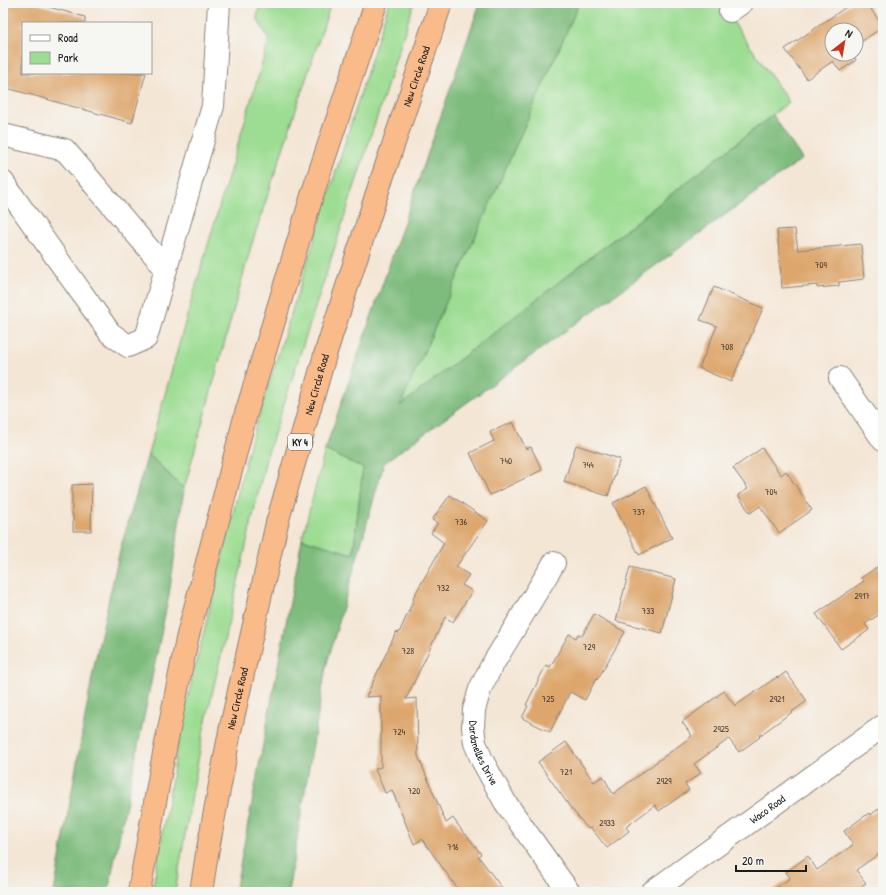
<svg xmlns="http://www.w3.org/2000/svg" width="886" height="895" font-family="'Patrick Hand',sans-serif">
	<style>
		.green { fill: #9ddd93; stroke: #5c7c58 }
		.forest { fill: #7ebc7d; stroke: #4d6c4c }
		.building { fill: #dda66c }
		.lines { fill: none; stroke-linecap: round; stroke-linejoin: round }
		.minor-casing { stroke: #888178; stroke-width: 24 }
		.highway-casing { stroke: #888178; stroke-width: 24 }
		.minor { stroke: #fff; stroke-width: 22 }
		.highway { stroke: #fabb8b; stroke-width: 22 }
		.labels { text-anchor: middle; stroke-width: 3.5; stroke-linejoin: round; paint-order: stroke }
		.number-label { font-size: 9px; fill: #4c3e30 }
		.shield { fill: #f6f6f2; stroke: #5d5d5c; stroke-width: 1 }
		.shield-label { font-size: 10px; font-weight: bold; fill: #1c1c1c }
		.street-label { font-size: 11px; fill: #1c1c1c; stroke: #f6f6f2 }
	</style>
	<rect width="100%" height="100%" fill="#f6f6f2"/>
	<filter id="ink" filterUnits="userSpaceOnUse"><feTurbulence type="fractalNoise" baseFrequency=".025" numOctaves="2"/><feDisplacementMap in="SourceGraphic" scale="8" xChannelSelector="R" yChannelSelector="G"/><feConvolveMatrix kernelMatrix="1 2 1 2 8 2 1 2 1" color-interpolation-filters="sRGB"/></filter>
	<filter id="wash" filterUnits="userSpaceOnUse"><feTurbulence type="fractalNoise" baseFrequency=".012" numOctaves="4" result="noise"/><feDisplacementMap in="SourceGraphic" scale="16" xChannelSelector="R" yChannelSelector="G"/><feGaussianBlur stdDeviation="0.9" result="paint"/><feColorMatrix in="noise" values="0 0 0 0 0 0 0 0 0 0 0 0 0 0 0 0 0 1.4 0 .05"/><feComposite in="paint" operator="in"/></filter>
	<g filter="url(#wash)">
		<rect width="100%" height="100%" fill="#f4e6d5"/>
		<path class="green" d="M260,3H331L252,243L184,489L148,454L193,295L269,40L257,18Z
			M389,3H414L266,459L202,738L175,892H152L182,721L250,444Z
			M578,3H720L789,102L399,407L578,6Z
			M325,450L363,468L353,555L302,539Z"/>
		<path class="forest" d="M480,3H578V6L400,406L773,115L802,159L384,463L326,667L288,892H235L302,539L353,554L363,468L325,450Z
			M148,454L184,489L169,595L108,892H54L95,661L120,550Z"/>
		<g id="blocks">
			<path class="building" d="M3,3H34L85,17V23H23V73H146L132,123L3,87Z
				M852,3H867L883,27L856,45V30H832V54H852L856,60L840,71L833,61L807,79L785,49Z
				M795,229L798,250L861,244L864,279L839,282V286L817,288V285L782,288L777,230Z
				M714,287L763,308L731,382L699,368L717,326L700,320Z
				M513,422L526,449L531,447L542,470L490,495L470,453L494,441L490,432Z
				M576,445L620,459L608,496L564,482Z
				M762,448L781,475L786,471L812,510L779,533L760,506L750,513L738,495L748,489L733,468Z
				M92,484L91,531H73V515H72V485Z
				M646,486L672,538L639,555L613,503Z
				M450,495L488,521L456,567L469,575L462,585L472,591L453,622L445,617L406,699L417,698L418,756L446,823L453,818L465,835L466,834L481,854L478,856L505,892H460L422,839L414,844L392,790L385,793L375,769L381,767V696L366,697L396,632L399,633L414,599L413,598L444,543L431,533L438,523L432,520Z
				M883,563V612L865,624L869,630L841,649L816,614L864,581L861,578Z
				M630,567L676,579L662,633L616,621Z
				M594,614L625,632L597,680L596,679L585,700L570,692L550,732L522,718L528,706L526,705L546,665L550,667L569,634L576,638L578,634L582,636Z
				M786,672L807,701L759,736L760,737L739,752L729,739L694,764L701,773L685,784L689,790L659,811L655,805L626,827L629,831L607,848L591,828L588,829L570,807L538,762L566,742L594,782L603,776L613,794L692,736L682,722L724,691L735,706L777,677L778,678Z
				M883,806V851L856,870L866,883L853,892H770L790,878L786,872L808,856L817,870L853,845L844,831L869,813L870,815Z"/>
		</g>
	</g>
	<g filter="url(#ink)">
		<use href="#blocks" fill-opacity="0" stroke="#888178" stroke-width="1"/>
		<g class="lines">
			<g class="minor-casing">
				<g id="minor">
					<path d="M730,11L741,3"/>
					<path d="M3,135L65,150L166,269"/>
					<path d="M3,182L110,333L128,346L146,338L213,106L219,3"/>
					<path d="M840,378L883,440"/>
					<path id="s1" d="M554,563L491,667L480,689L474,710L473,727L475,743L482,760L505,802L569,892"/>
					<path id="s2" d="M652,892L883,726"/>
				</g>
			</g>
			<g class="highway-casing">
				<g id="highway">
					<path d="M139,892L161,769L187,639L245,417L314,189L376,3"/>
					<path id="s3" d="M201,892L207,854L230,731L277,523L325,355L378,190L441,3"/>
				</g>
			</g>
			<use href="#minor" class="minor"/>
			<use href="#highway" class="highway"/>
		</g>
	</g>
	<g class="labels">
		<g class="number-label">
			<text x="821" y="268">709</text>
			<text x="727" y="350">708</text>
			<text x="506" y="464">740</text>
			<text x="588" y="468">744</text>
			<text x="771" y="495">704</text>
			<text x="639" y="515">737</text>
			<text x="461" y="525">736</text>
			<text x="443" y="591">732</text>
			<text x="862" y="599">2917</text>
			<text x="648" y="614">733</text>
			<text x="589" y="650">729</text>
			<text x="408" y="654">728</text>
			<text x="548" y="702">725</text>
			<text x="777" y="702">2921</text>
			<text x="721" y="732">2925</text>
			<text x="399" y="735">724</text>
			<text x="566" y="775">721</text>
			<text x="664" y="784">2929</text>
			<text x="414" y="794">720</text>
			<text x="607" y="826">2933</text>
			<text x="453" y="850">716</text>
		</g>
		<rect class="shield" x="288" y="434" width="24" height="16" rx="3"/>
		<g class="shield-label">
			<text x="300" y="446">KY 4</text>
		</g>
		<g class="street-label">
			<text dy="4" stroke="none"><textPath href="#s3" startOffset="845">New Circle Road</textPath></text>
			<text dy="4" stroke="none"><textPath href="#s3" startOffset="521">New Circle Road</textPath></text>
			<text dy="4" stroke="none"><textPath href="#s3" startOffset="197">New Circle Road</textPath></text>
			<text dy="4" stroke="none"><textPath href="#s1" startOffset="213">Dardanelles Drive</textPath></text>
			<text dy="4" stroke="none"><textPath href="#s2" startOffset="142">Waco Road</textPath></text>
		</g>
	</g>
	<rect width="886" height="895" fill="none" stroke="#f6f6f2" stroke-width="16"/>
	<rect x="22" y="22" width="130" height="52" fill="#f6f6f2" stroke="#9f9f9c"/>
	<rect x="30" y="35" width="20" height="6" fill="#ffffff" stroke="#9f9f9c"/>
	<text x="58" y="42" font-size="12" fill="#1c1c1c">Road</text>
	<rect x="30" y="52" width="20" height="12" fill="#9ddd93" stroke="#9f9f9c"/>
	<text x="58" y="62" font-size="12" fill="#1c1c1c">Park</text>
	<g transform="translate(844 42) rotate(31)"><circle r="19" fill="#f6f6f2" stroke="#9f9f9c"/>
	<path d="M0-3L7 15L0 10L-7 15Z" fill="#c8321e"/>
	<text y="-6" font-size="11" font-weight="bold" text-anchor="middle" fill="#1c1c1c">N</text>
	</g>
	<path d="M736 865v6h70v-6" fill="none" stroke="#1c1c1c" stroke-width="2"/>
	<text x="742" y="865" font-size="12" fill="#1c1c1c" stroke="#f6f6f2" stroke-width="3" paint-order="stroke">20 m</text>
</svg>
